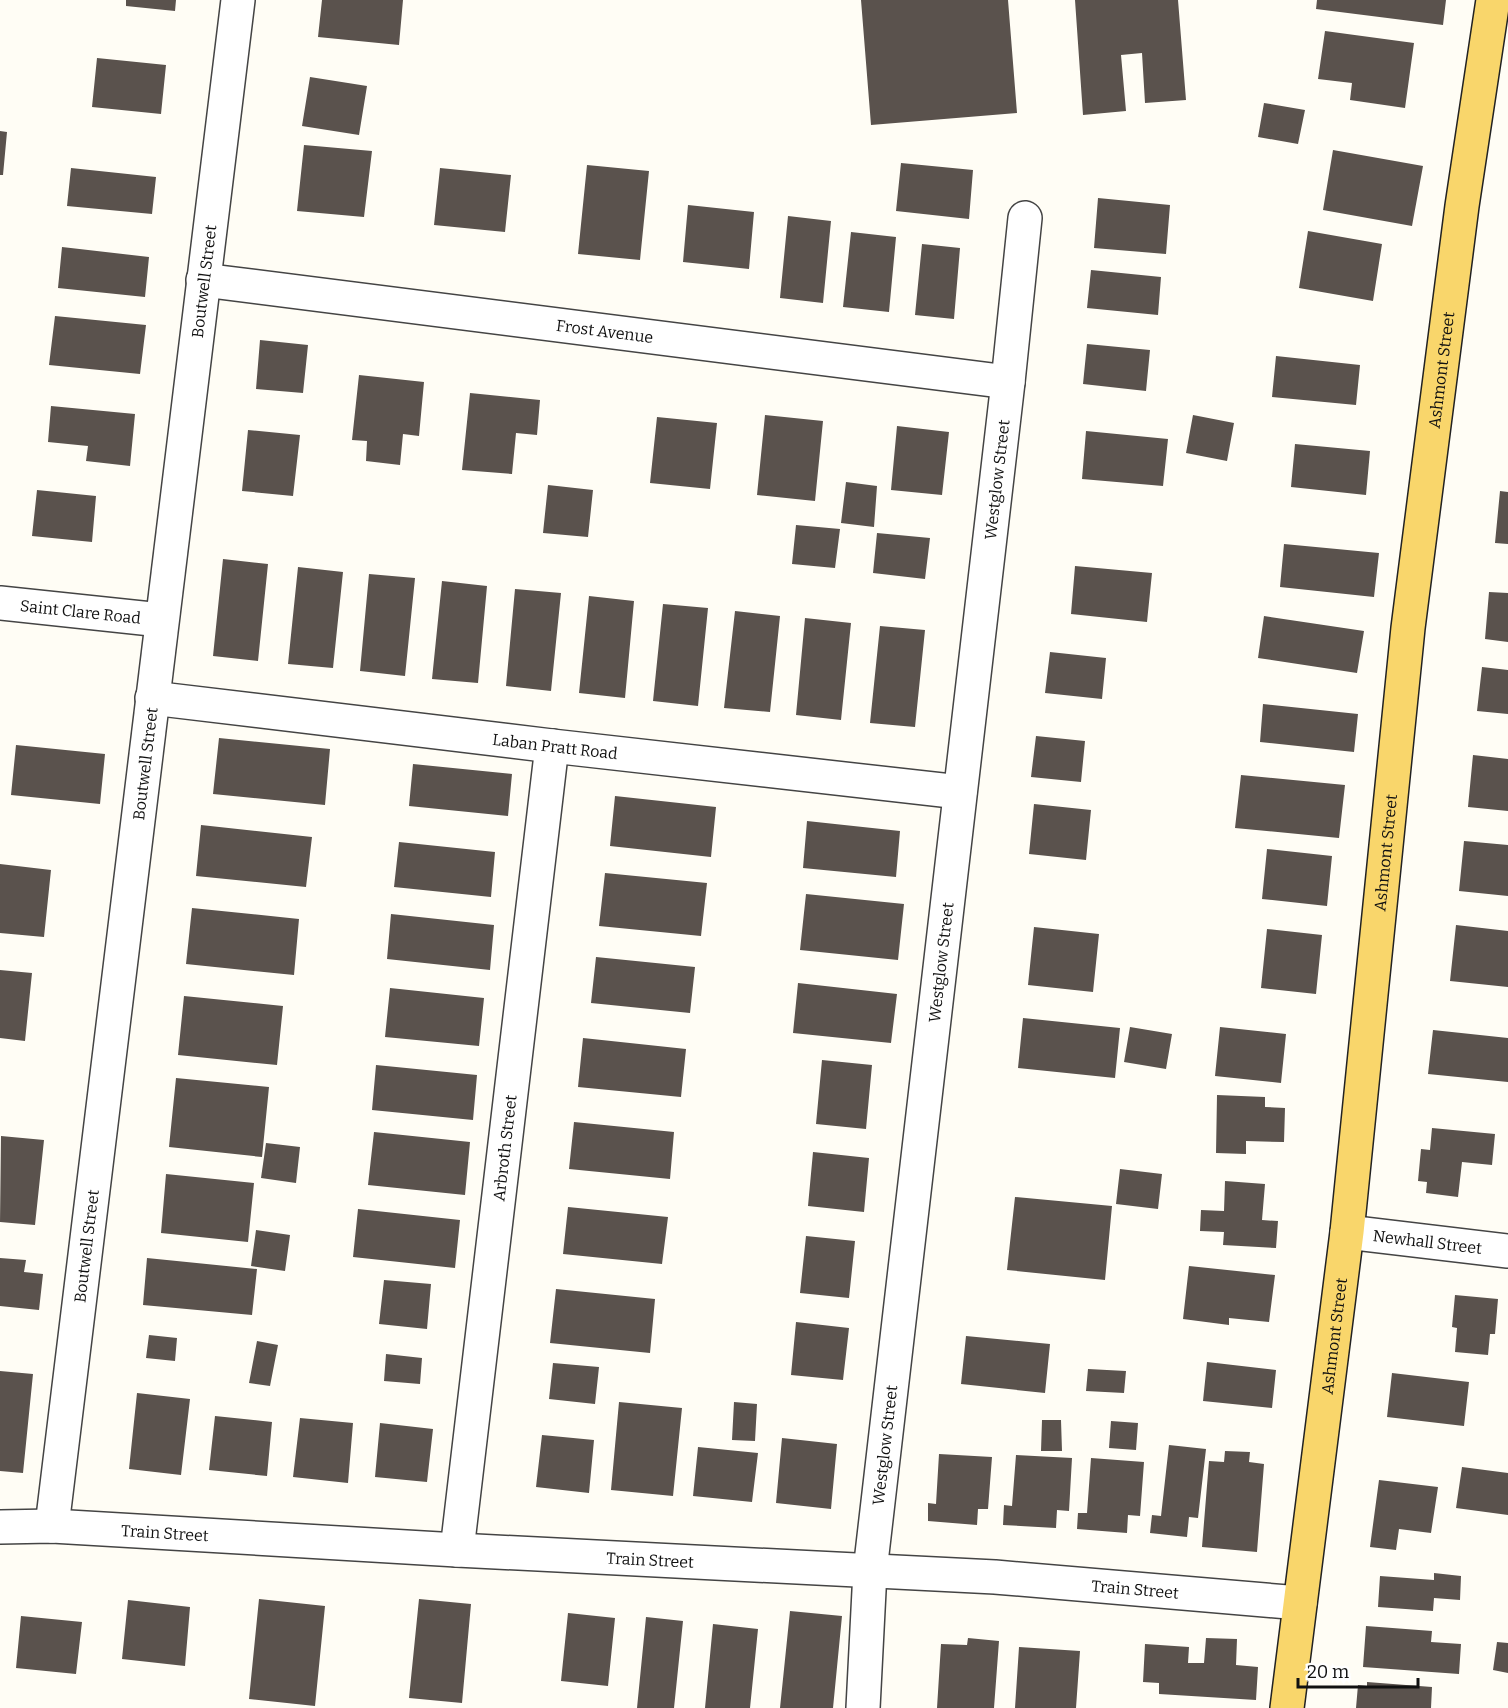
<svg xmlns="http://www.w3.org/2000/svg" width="1508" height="1708" font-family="Bitter,serif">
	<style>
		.building { fill: #5a524d }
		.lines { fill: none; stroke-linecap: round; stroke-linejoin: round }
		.minor-casing { stroke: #444; stroke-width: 36 }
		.major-casing { stroke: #222; stroke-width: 36 }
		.minor { stroke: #fff; stroke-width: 33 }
		.major { stroke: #f9d66b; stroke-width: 33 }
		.labels { text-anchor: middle; stroke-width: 6; stroke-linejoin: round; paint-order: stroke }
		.street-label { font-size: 16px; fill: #111; stroke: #fff }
	</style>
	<rect width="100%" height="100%" fill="#fffdf5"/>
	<path class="building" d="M126,0H176L175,11L126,6Z
		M322,0H403L399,45L318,37Z
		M861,0H1008L1017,113L871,125Z
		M1075,0H1178L1186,100L1145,103L1142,53L1121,55L1126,111L1083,115Z
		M1317,0H1446L1443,25L1316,9Z
		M1325,31L1414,43L1405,108L1350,100L1352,83L1318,79Z
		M97,58L166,65L161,114L92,107Z
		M310,77L367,86L359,135L302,126Z
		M1264,103L1305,110L1298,144L1258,137Z
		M0,131L7,132L3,175H0Z
		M304,145L372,151L364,217L297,211Z
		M1333,150L1423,166L1412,226L1323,210Z
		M901,163L973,170L969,219L896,211Z
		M587,165L649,171L640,260L578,254Z
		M71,168L156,177L152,214L67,206Z
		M440,168L511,175L505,232L434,225Z
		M1098,198L1170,205L1166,254L1094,248Z
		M688,205L754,212L749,269L683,262Z
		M788,216L831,221L823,303L780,298Z
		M1308,231L1382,244L1373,301L1299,288Z
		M851,232L896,237L889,312L843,307Z
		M922,244L960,248L954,319L915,315Z
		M62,247L149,257L145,297L58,288Z
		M1091,270L1161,277L1158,315L1087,308Z
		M55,316L146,325L140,374L49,365Z
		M260,340L308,345L303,393L256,389Z
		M1087,344L1150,350L1146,391L1083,384Z
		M1276,356L1360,365L1356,405L1272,397Z
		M359,375L424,382L419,436L403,434L400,465L366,461L367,441L352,440Z
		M470,393L540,400L537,435L516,433L512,474L462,470Z
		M51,406L135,414L130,466L86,461L88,446L48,442Z
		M765,415L823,421L815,501L757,495Z
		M1193,415L1234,423L1227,461L1186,453Z
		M657,417L717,423L710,489L650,483Z
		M897,426L949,432L942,495L891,490Z
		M248,430L300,435L293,496L242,491Z
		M1086,431L1168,439L1163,486L1082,479Z
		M1295,444L1370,451L1366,495L1291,487Z
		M846,482L877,486L874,527L841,523Z
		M548,485L593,490L588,537L543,533Z
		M37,490L96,496L92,542L32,536Z
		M1500,491L1508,492V544L1495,543Z
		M796,525L840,529L835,568L792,564Z
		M877,533L930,538L925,579L873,573Z
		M1284,544L1379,553L1374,597L1280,587Z
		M223,559L268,564L258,661L213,656Z
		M1075,566L1152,573L1147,622L1071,614Z
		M298,567L343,572L333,668L288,664Z
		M369,574L415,578L405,676L360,671Z
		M442,581L487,586L478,683L432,679Z
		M515,589L561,593L551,691L506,686Z
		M1489,592L1508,593V642L1485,639Z
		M589,596L634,601L625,698L579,693Z
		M663,604L708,608L698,706L653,701Z
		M735,611L780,616L770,712L724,708Z
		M1264,616L1364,631L1357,673L1258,658Z
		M805,618L851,623L841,720L796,715Z
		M880,626L925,630L915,727L870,723Z
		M1050,652L1106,658L1102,699L1045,693Z
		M1482,667L1508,670V714L1477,711Z
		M1263,704L1358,714L1354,752L1260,742Z
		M1036,736L1085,741L1081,782L1031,777Z
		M219,738L330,749L325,805L213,794Z
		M16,745L105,754L100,804L11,795Z
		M1473,755L1508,759V811L1468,807Z
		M413,764L512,774L508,816L409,806Z
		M1241,775L1345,785L1339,838L1235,828Z
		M615,796L716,807L711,857L610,846Z
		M1034,804L1091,810L1086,860L1029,854Z
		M807,821L900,831L896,877L803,868Z
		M201,825L312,837L306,887L196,876Z
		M1464,841L1508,845V896L1459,891Z
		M399,842L495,852L491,897L394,887Z
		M1267,849L1332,856L1327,906L1262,899Z
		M0,864L51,870L44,937L0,933Z
		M605,873L707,883L701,936L599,926Z
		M806,894L904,904L898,960L800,950Z
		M192,908L299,919L294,975L186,964Z
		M391,914L494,925L490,970L387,959Z
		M1456,925L1508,931V987L1450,981Z
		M1034,927L1099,934L1093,992L1028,985Z
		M1267,929L1322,935L1316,994L1261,988Z
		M596,957L695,967L690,1013L591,1003Z
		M0,970L32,973L25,1041L0,1038Z
		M798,983L897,994L891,1043L793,1033Z
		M390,988L484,998L479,1046L385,1037Z
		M184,996L283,1006L277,1065L178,1055Z
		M1023,1018L1120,1028L1115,1078L1018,1068Z
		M1130,1027L1172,1034L1166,1069L1124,1062Z
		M1220,1027L1286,1034L1281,1083L1215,1076Z
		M1433,1030L1508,1038V1082L1428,1074Z
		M583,1038L686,1049L681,1097L578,1087Z
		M822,1060L872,1065L866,1129L816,1124Z
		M376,1065L477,1075L473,1120L372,1110Z
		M176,1078L269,1087L262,1157L169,1147Z
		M1217,1095L1265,1097V1107L1285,1108L1284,1142L1246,1141V1154L1216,1153Z
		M574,1122L674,1132L670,1179L569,1169Z
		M1432,1128L1495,1134L1492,1165L1462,1162L1458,1197L1426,1193L1427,1182L1418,1181L1421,1149L1430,1150Z
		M374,1132L470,1142L465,1195L368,1185Z
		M1,1136L44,1140L35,1225L0,1222Z
		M266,1143L300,1147L296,1183L261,1178Z
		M813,1152L869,1158L864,1212L808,1206Z
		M1120,1169L1162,1174L1158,1209L1116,1204Z
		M166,1174L254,1183L248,1242L161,1233Z
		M1225,1181L1265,1184L1262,1220L1278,1221L1276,1248L1223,1245L1224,1232L1200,1231L1201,1210L1224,1211Z
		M1015,1197L1112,1206L1105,1280L1007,1270Z
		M568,1207L668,1217L662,1264L563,1254Z
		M358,1209L460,1220L455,1268L353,1257Z
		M256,1230L290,1235L285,1271L251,1266Z
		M806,1236L855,1241L849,1298L800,1293Z
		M0,1258L26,1260L24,1272L43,1274L39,1310L0,1306Z
		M147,1258L257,1269L252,1315L143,1305Z
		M1189,1266L1275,1275L1269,1322L1229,1318V1325L1183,1319Z
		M384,1280L431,1284L427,1329L379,1324Z
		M556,1289L655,1299L650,1353L550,1343Z
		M1455,1295L1498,1299L1495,1334H1490L1488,1355L1455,1352L1457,1328L1452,1327Z
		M796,1322L849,1328L843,1380L791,1375Z
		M149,1335L177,1338L175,1361L146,1358Z
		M966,1336L1050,1344L1045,1393L961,1384Z
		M257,1341L278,1345L270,1386L249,1383Z
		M386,1354L422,1358L420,1384L384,1381Z
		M1207,1362L1276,1370L1272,1408L1203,1401Z
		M553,1363L599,1367L595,1404L549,1399Z
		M1088,1369L1126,1371L1124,1393L1086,1391Z
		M0,1371L33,1374L23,1473L0,1471Z
		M1392,1373L1469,1382L1464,1426L1387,1417Z
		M137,1393L190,1399L181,1475L129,1469Z
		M619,1402L682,1408L673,1496L611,1490Z
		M734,1402L757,1404L755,1441L732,1440Z
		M215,1416L272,1422L267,1476L209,1470Z
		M300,1418L353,1423L348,1483L293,1477Z
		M1042,1420H1061L1062,1451H1041Z
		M1111,1421L1138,1423L1136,1450L1109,1448Z
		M380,1423L433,1429L427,1482L375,1477Z
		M542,1435L594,1440L589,1493L536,1487Z
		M782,1438L837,1444L831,1509L776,1503Z
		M1169,1445L1206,1449L1198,1518L1189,1517L1187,1537L1150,1533L1152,1515L1161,1516Z
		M698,1447L758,1453L752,1502L693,1496Z
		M1225,1451L1250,1452L1249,1462L1264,1464L1257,1552L1202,1547L1209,1461L1224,1462Z
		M939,1454L992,1457L988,1509H978L977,1525L928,1521V1503L936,1504Z
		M1016,1455L1072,1458L1069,1511L1057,1510L1056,1528L1003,1525L1004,1505L1012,1506Z
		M1091,1458L1144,1462L1140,1516L1128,1515L1127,1533L1077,1529L1078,1513H1087Z
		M1462,1467L1508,1473V1515L1456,1508Z
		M1379,1480L1438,1487L1431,1533L1399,1529L1396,1550L1370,1547Z
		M1434,1573L1461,1576L1460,1600L1434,1598L1433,1611L1378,1607L1380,1576L1434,1580Z
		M259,1599L325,1606L315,1706L249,1699Z
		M419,1599L471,1604L462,1703L409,1698Z
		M128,1600L190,1607L185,1666L122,1659Z
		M790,1611L842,1616L833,1708H780Z
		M568,1613L615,1618L608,1686L561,1681Z
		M21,1616L82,1622L76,1674L16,1668Z
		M646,1617L683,1621L674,1708H637Z
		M713,1624L758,1629L750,1708H705Z
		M1366,1626L1432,1631L1431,1642L1461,1644L1459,1674L1363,1667Z
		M968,1638L999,1641L994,1708H937L941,1644L967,1645Z
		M1206,1638L1237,1639L1236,1665L1258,1667L1256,1700L1159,1694V1683L1143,1682L1145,1644L1189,1647L1188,1663H1204Z
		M1497,1642L1508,1643V1673L1493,1670Z
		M1019,1647L1080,1651L1076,1708H1015Z
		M1367,1682L1432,1687L1431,1708H1356L1358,1685L1367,1686Z"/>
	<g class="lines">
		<g class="minor-casing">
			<g id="minor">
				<path id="s1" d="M203,280L1008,382"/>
				<path id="s2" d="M0,603L161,620"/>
				<path id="s3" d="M152,698L552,746L960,792"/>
				<path id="s4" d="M1347,1232L1508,1251"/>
				<path id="s5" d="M52,1526L238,0"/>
				<path id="s6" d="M0,1527L52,1526L457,1550L995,1577L1300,1603"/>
				<path id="s7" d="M457,1550L552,746"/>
				<path id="s8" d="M863,1708L870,1571L1008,382L1025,218"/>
			</g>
		</g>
		<g class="major-casing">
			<g id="major">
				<path id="s9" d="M1287,1708L1347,1232L1408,628L1462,206L1493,0"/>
			</g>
		</g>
		<use href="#minor" class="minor"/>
		<use href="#major" class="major"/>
	</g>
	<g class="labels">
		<g class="street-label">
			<text dy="6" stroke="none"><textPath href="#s5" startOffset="1254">Boutwell Street</textPath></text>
			<text dy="6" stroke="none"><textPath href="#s1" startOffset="405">Frost Avenue</textPath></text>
			<text dy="6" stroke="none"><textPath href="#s9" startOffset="1347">Ashmont Street</textPath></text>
			<text dy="6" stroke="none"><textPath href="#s8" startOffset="1236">Westglow Street</textPath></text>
			<text dy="6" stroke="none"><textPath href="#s2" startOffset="81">Saint Clare Road</textPath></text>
			<text dy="6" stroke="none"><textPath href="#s3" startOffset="406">Laban Pratt Road</textPath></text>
			<text dy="6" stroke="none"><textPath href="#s5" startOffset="768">Boutwell Street</textPath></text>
			<text dy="6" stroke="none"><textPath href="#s9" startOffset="861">Ashmont Street</textPath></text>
			<text dy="6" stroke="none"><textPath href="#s8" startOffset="750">Westglow Street</textPath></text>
			<text dy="6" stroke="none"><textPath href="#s7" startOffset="405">Arbroth Street</textPath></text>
			<text dy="6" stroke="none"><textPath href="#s4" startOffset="81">Newhall Street</textPath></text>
			<text dy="6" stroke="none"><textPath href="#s5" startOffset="282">Boutwell Street</textPath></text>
			<text dy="6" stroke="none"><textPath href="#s9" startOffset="375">Ashmont Street</textPath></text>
			<text dy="6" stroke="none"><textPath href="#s8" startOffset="264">Westglow Street</textPath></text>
			<text dy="6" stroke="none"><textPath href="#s6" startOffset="165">Train Street</textPath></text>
			<text dy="6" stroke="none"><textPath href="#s6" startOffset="651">Train Street</textPath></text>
			<text dy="6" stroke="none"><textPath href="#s6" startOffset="1137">Train Street</textPath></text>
		</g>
	</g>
	<path d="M1298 1678v9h120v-9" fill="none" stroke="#111111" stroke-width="3"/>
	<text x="1307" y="1678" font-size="18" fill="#111111" stroke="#ffffff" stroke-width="4.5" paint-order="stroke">20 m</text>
</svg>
